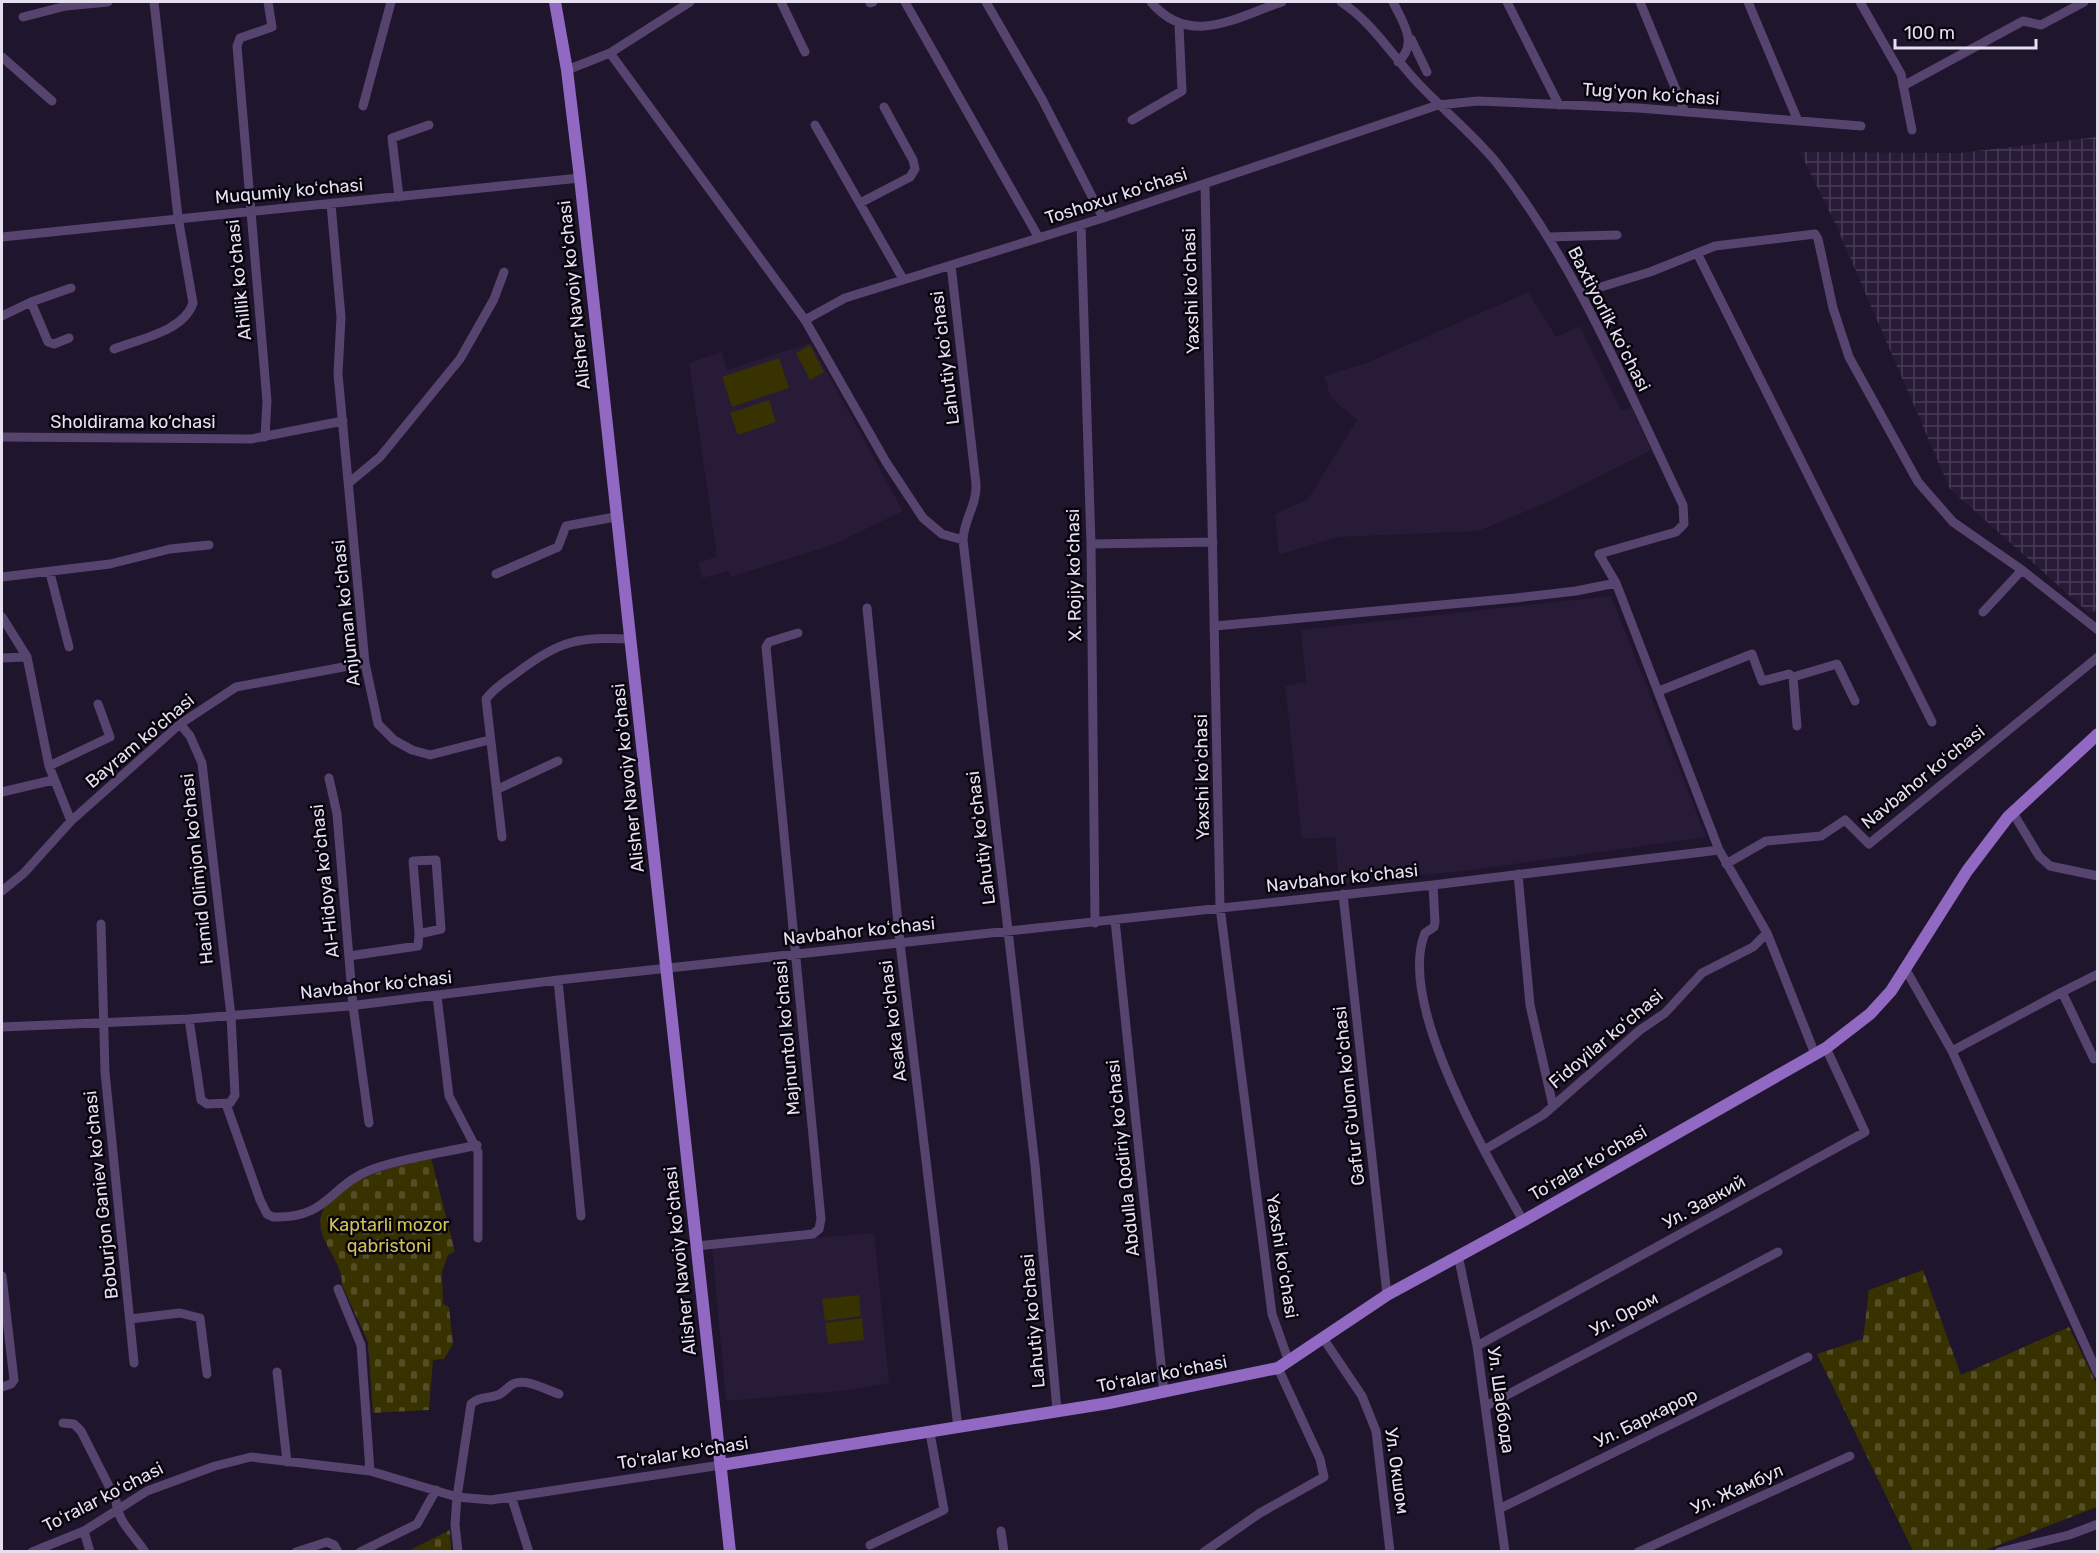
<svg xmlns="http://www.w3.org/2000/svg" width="2099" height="1553" font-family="Rubik,sans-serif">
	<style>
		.built { fill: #281b38 }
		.industrial { fill: url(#industrial-grid) }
		.cemetery { fill: url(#cemetery-stones) }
		.pitch { fill: #383100 }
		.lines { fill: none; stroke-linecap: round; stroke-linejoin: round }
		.minor { stroke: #56436e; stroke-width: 9 }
		.major { stroke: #9168c2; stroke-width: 12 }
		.labels { text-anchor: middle; stroke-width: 5; stroke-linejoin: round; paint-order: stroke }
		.street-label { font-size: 18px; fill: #e5dfef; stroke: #07040d }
		.park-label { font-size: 18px; fill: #d2c354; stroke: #07040d }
	</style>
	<defs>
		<pattern id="industrial-grid" width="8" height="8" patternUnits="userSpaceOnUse" patternTransform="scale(1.5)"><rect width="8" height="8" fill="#281b38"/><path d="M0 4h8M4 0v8" fill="none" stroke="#473c55"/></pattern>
		<pattern id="cemetery-stones" width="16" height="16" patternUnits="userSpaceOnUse" patternTransform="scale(1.5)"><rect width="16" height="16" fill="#383100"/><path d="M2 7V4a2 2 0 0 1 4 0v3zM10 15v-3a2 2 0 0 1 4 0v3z" fill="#554e26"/></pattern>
	</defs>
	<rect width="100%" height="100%" fill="#1f152c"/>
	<path class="built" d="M1528,292L1556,337L1580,326L1621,411L1631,407L1651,450L1546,503L1478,531L1338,537L1279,555L1275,514L1308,499L1357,420L1331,398L1324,376L1366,363Z
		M811,343L903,511L833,545L730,577L729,571L702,578L698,562L717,557L689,363L722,352L727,370Z
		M1611,596L1706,837L1479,869L1339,884L1335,837L1302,839L1285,686L1306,682L1301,630Z
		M874,1233L889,1383L851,1390L726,1401L712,1246Z"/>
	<path class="industrial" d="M2097,137L2098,611L2088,612L1950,489L1836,225L1800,152L1959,153Z"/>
	<path class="cemetery" d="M431,1158L455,1252L448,1255L442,1272L443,1304L449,1307L453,1344L444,1359L433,1360L429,1410L373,1413L368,1342L342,1285C343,1265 326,1250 321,1230C311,1184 401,1165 431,1158Z
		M1923,1270L1961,1375L2069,1327L2097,1385V1507L1983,1551H1913L1817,1354L1863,1339L1869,1290Z
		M450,1530L451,1551H408Z"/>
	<path class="pitch" d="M810,345L824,372L810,380L796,353Z
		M779,358L789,388L732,407L722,377Z
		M769,400L776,422L738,435L730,413Z
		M859,1295L861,1316L825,1321L822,1299Z
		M862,1318L864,1340L828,1344L825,1323Z"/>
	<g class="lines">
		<path class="minor" d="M65,2L66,6L108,2
			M781,2L805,52
			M905,2L1039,238
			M986,2L1042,99L1103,218
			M1151,2C1190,48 1236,17 1282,2
			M1341,2C1371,21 1392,55 1416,81C1440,107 1475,136 1496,162C1577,266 1627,388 1683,505L1684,524L1676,532L1599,554L1616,583L1719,850L1767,933L1815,1054
			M1393,2C1403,23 1419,43 1398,62
			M1507,2L1559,105
			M1640,2L1685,112
			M1748,2L1798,121
			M1860,2L1901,74L1912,130
			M870,3L873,2
			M23,17L66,6
			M1411,39L1427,72
			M610,53L805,320L886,462L923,518L942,534L963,540
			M2,57L52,101
			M567,70L610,53L690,2
			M1903,86L2023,21L2041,25L2084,2
			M363,106L391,2
			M1132,120L1182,91L1179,25
			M815,125L903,279
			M1205,185L1220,907L1272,1314L1289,1362
			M399,197L392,138L429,125
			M860,203L910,177L915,169L913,160L884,107
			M331,204L341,317L338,374L365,663L378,724L394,740L412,750L430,755L489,740
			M1081,225L1091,544L1095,923
			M2,237L580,178
			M1548,237L1617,235
			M1697,253L1932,722
			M951,265L976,484C977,505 964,519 963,540L1035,1165L1057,1410
			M1581,293L1650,272L1715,246L1815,234L1818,239L1833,308L1849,357L1918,482L1953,522L2022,570L2098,630
			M31,302L71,288
			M2,316L31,302L48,342L54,344L69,338
			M805,320L845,298L1103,218L1438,105L1478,101L1638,108L1861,126
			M114,349C140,339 184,331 193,303L178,217L154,2
			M2,437L251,439L343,421
			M265,437L267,401L237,46L240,38L272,27L268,2
			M350,482L380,457L460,359L494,299L504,272
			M1091,544L1213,542
			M50,573L69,647
			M496,574L558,547L566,526L615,517
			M2,577L110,564L170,549L209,545
			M867,608L900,943L958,1428
			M1983,612L2022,570
			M2,617L27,657L49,766L71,821
			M1215,626L1516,598L1576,591L1616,583
			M2,658L27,657
			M1793,677L1797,726
			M1659,691L1752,654L1762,681L1789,674L1793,677L1837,664L1855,701
			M180,724L190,736L202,763L231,1016L235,1095L230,1103L207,1104L201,1100L189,1019
			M49,766L110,737L98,704
			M329,778L337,814L353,1006L369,1123
			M498,789L558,761
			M2,792L53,780
			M2013,813L2039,856L2050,866L2098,876
			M502,837L486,699C495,687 506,681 518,672C560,640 578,637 631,639
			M1726,864L1766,841L1821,836L1845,820L1869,844L2098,657
			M1518,874L1530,1005L1553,1106
			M1433,885L1435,922L1434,927L1425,933C1396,1004 1488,1157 1523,1221
			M2,891L24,873L71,821L180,724L236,687L365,663
			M1343,894L1387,1295
			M1115,920L1164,1393
			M101,924L105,1072L134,1363
			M349,956L418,946L419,934L413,861L436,860L441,929L419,934
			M1906,970L1952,1051L2062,992
			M2098,974L2062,992L2094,1059L2098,1058
			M558,980L581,1216
			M437,996L449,1096L478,1152V1238
			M2,1027L189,1019L349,1006L558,980L1433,885L1719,850
			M1952,1051L2098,1374
			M226,1104L260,1200L267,1214L273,1217C329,1219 329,1185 373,1169C406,1157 443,1153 477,1145
			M1484,1150L1543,1115L1640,1030L1665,1013L1702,973L1753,947L1767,933
			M696,1246L813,1234L819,1229L821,1219L766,647L769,642L798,633
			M1458,1255L1477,1346L1505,1552
			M2,1276L14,1380L11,1384L2,1387
			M338,1289L361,1345L370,1471
			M130,1319L180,1313L200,1318L207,1374
			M1323,1338L1362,1396L1376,1431L1390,1552
			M1477,1346L1865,1132L1826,1048
			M277,1372L287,1462
			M1486,1406L1778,1252
			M63,1423L74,1424L81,1431L116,1500C117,1522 134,1534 145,1552
			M512,1499L529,1552
			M1499,1509L1808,1357
			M84,1531L90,1552
			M1001,1531L1004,1552
			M870,1545L944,1510L930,1433
			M32,1552L84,1531L147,1491L215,1466L251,1457L370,1471L457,1497L491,1500L721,1465
			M296,1552L327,1542L334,1545L338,1552
			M360,1552L417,1524L436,1490
			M458,1552L455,1524L457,1497L471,1404C479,1396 488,1399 498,1395C504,1393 507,1387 513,1384C527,1378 546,1390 559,1394
			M1204,1552L1260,1513L1324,1477L1320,1459L1278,1368
			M1638,1552L1850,1456
			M1999,1552L2069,1535L2098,1524"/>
		<path class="major" d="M555,2L567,70L580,178L730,1552
			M721,1465L1109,1403L1278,1368L1387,1295L1523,1221L1826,1048L1870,1014L1891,991L1967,871L2008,817L2098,734"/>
	</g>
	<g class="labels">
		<g class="street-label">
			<text transform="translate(1651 94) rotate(4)" y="6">Tugʻyon koʻchasi</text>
			<text transform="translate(289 191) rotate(-5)" y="6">Muqumiy koʻchasi</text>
			<text transform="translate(1116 196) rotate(-18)" y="6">Toshoxur koʻchasi</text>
			<text transform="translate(239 280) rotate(-96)" y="6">Ahillik koʻchasi</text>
			<text transform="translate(1191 291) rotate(-92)" y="6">Yaxshi koʻchasi</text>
			<text transform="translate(574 295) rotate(-96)" y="6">Alisher Navoiy koʻchasi</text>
			<text transform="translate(1609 319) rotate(63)" y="6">Baxtiyorlik koʻchasi</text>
			<text transform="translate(945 358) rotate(-97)" y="6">Lahutiy koʻchasi</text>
			<text x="133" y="428">Sholdirama ko‘chasi</text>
			<text transform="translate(1074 575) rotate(-91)" y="6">X. Rojiy koʻchasi</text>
			<text transform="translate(346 613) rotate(-96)" y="6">Anjuman koʻchasi</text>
			<text transform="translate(140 741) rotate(-40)" y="6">Bayram ko'chasi</text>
			<text transform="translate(1202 777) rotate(-91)" y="6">Yaxshi koʻchasi</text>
			<text transform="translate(1923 777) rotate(-39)" y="6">Navbahor koʻchasi</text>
			<text transform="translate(628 778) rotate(-96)" y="6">Alisher Navoiy koʻchasi</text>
			<text transform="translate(981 838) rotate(-97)" y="6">Lahutiy koʻchasi</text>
			<text transform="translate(197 869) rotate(-96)" y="6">Hamid Olimjon ko'chasi</text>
			<text transform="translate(1342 878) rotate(-6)" y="6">Navbahor koʻchasi</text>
			<text transform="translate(325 881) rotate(-96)" y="6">Al-Hidoya koʻchasi</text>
			<text transform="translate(859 931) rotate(-6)" y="6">Navbahor koʻchasi</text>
			<text transform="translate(376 985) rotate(-6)" y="6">Navbahor koʻchasi</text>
			<text transform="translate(893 1021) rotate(-97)" y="6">Asaka koʻchasi</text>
			<text transform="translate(787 1038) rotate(-95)" y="6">Majnuntol koʻchasi</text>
			<text transform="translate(1606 1039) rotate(-40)" y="6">Fidoyilar koʻchasi</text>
			<text transform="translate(1349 1096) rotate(-96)" y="6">Gafur Gʻulom koʻchasi</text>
			<text transform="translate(1123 1158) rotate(-96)" y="6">Abdulla Qodiriy koʻchasi</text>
			<text transform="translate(1588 1163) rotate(-30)" y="6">Toʻralar koʻchasi</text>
			<text transform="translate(101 1195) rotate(-96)" y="6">Boburjon Ganiev koʻchasi</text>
			<text transform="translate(1704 1202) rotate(-29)" y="6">Ул. Завкий</text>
			<text transform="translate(1282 1256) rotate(81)" y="6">Yaxshi koʻchasi</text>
			<text transform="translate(680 1261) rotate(-96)" y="6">Alisher Navoiy koʻchasi</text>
			<text transform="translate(1624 1314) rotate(-28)" y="6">Ул. Ором</text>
			<text transform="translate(1033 1321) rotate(-95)" y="6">Lahutiy koʻchasi</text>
			<text transform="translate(1162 1374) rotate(-11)" y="6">Toʻralar koʻchasi</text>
			<text transform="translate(1501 1400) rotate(82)" y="6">Ул. Шаббода</text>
			<text transform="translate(1646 1418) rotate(-26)" y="6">Ул. Баркарор</text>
			<text transform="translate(683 1453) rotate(-9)" y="6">Toʻralar koʻchasi</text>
			<text transform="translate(1397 1471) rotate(82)" y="6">Ул. Окшом</text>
			<text transform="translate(1737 1489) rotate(-24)" y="6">Ул. Жамбул</text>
			<text transform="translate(103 1497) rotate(-27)" y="6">Toʻralar koʻchasi</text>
		</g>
		<g class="park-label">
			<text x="389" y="1231">Kaptarli mozor<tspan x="389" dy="21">qabristoni</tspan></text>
		</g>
	</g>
	<rect width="2099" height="1553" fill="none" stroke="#e5dfef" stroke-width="6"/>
	<path d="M1895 39v9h141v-9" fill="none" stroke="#e5dfef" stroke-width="3"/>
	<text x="1904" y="39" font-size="18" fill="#e5dfef" stroke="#07040d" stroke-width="4.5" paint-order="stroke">100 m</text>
</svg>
